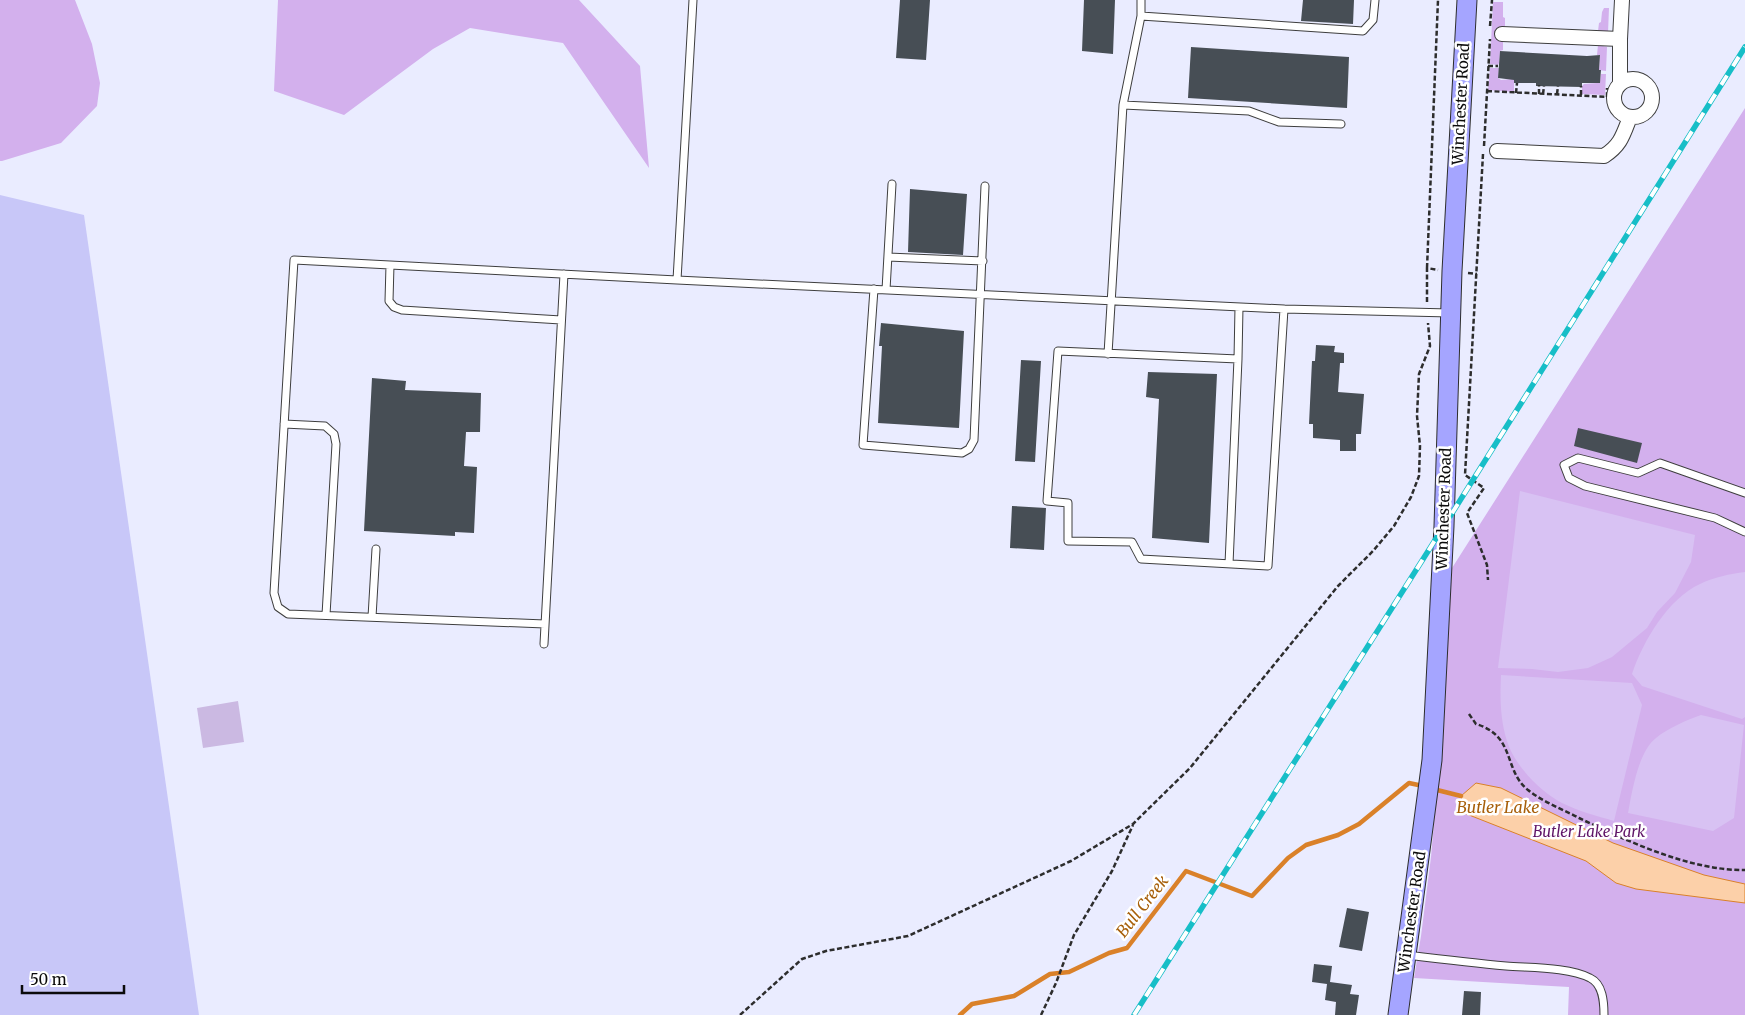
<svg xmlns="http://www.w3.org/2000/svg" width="1745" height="1015" font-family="Merriweather,serif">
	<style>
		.farmland { fill: #c8c7f8 }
		.green { fill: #d3b0ed }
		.cemetery { fill: #cbb9e2 }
		.pitch { fill: #d8c2f3 }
		.water { fill: #fcd0a9; stroke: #da8129 }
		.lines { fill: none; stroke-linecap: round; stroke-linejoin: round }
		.stream { stroke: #da8129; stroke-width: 4.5 }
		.building { fill: #474e55 }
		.service-casing { stroke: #3e3e3e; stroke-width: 9 }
		.minor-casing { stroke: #3e3e3e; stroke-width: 16 }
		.secondary-casing { stroke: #2d2d2d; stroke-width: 21 }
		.path { stroke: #2d2d2d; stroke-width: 2.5; stroke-dasharray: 5 2.5; stroke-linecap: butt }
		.service { stroke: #fff; stroke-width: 7 }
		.minor { stroke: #fff; stroke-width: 14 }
		.secondary { stroke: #a5a5ff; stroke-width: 19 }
		.rail-casing { stroke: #17bec7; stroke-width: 5.5 }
		.rail { stroke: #fff; stroke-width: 4; stroke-dasharray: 11; stroke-linecap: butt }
		.labels { text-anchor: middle; stroke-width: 5; stroke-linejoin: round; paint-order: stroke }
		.street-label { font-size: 15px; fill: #0b0b0b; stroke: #fff }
		.park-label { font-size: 15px; font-style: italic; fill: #601668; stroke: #fff }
		.water-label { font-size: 16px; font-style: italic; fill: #a75f0a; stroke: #fff }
	</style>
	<rect width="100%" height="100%" fill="#eaecff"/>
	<path class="farmland" d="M0,195L84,215L199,1015H0Z"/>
	<path class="green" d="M0,0H75L92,44L100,83L97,106L61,143L2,161H0Z
		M278,0H579L640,66L649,168L563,43L470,28L433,49L344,115L274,91Z
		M1493,2H1503V17L1505,18V26L1501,27V41H1503V50L1500,51L1499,63L1498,65L1490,64Z
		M1604,8H1609L1608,33L1598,31L1599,23L1601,22L1602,12Z
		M1598,45L1607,47L1606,71L1599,70L1600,55H1597Z
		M1490,68H1499L1498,78L1501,80L1512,79L1514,80V92L1488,90Z
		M1601,74H1606L1605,95L1582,94V86L1584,84L1597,83L1600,81Z
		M1745,108V1015H1568L1569,987L1414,978L1421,936L1431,857L1439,764L1452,568Z"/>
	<path class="cemetery" d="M238,701L244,742L203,748L197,708Z"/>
	<path class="pitch" d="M1520,491L1695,535L1691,562L1675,593L1657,612L1647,628L1612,657L1588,668L1558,672L1532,669L1498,668Z
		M1745,572V717L1742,719L1642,686L1632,674C1643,641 1668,599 1700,584C1714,577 1730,574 1745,572Z
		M1501,675L1632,683L1642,705L1614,821C1597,816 1578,811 1562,803C1540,791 1514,765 1507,741C1500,719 1500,697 1501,675Z
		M1701,715L1744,725L1734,818L1713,831L1628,813C1632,792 1638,752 1656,738C1668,728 1687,720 1701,715Z"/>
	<path class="water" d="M1476,783L1501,788L1613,843L1704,875L1745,884V903L1636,889L1616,883L1586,861L1464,813L1461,796Z"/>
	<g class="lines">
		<path class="stream" d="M1433,789L1461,796
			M960,1015L972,1004L1014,996L1050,974L1069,972L1109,953L1127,948L1186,871L1252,896L1288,858L1306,845L1338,835L1359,824L1409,783L1423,786"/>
	</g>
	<path class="building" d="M900,0H930L926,60L896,58Z
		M1084,0H1115L1113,54L1082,51Z
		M1303,0H1354L1353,24L1301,21Z
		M1191,47L1349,57L1347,108L1188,98Z
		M1500,51L1587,56L1600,55L1599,70H1601L1600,83H1582V87L1536,86V83H1514V80L1498,78Z
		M910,189L967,194L963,255L908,252Z
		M881,323L964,331L959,428L878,423L882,346H879Z
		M1316,345L1335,346L1334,352L1344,353V363H1340L1338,392L1364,394L1361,434H1356V451H1340V440L1313,438V424H1309L1312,361H1315Z
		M1021,360L1041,361L1035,462L1015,461Z
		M1148,372L1217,374L1209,543L1152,538L1159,399L1146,397Z
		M372,378L406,381L405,390L481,393L480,432H466L464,466L477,467L474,533L455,532V536L364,531Z
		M1578,428L1642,443L1637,463L1574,446Z
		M1012,506L1046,508L1044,550L1010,548Z
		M1347,908L1369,912L1362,951L1339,947Z
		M1314,964L1332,966L1330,982L1352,985L1350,994L1359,995L1356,1015H1335L1336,1002L1325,1000L1327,984L1312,982Z
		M1464,991L1481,992L1480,1015H1462Z"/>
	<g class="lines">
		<g class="service-casing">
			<path id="service" d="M693,0L677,280L1284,309L1450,313
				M1141,16L1363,31L1373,20L1375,0
				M1123,105L1249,111L1279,122L1341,124
				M888,257L983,261
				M390,265L389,301L394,307L402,310L561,320
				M874,289L863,445L962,453L969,449L974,440L985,186
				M886,290L892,184
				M1108,354L1123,105L1141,16V0
				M1238,359L1058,351L1047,501L1068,503V541L1132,542L1141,559L1268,566L1284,309
				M284,424L325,426L334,434L336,444L326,615
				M1745,493L1660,463L1638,473L1578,458L1564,465L1569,478L1585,486L1715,518L1745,532
				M1229,564L1238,359L1239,307
				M372,617L376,549
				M545,624L288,614L278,607L274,593L294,260L677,280
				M544,644L564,274
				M1407,955C1440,959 1473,963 1506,966C1530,968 1569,967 1590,978C1603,984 1604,1002 1604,1015"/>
		</g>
		<g class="minor-casing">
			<path id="minor" d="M1502,34L1620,39
				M1614 98a19 19 0 1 1 38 0a19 19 0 1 1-38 0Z
				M1620,84V39L1622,0
				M1497,151L1604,156C1621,145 1623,135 1630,117"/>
		</g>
		<g class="secondary-casing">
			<path id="secondary" d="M1398,1015L1432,760L1444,526L1452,271L1467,0"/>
		</g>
		<path class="path" d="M1490,26L1492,0
			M1488,66H1498
			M1487,91L1607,97V88
			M1516,93L1517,83
			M1539,94V85
			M1543,94L1544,86
			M1557,94L1558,86
			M1581,95V86
			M1484,146L1490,39
			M1483,154L1465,475L1484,488L1467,513L1487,565L1488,580
			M1427,268L1438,0
			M1468,273L1477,274
			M1427,302V268L1438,270
			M1469,714L1476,724C1516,736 1503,770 1528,790C1543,802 1562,809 1579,818C1627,841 1691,871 1745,870
			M740,1015L802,959L826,951L908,936L1071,861L1133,824L1190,768L1338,586L1373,551L1394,526L1411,497L1419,476L1420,446L1417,416L1419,374L1430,346L1428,323
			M1041,1015L1056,983L1074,935L1112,871L1133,825"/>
		<use href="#service" class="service"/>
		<use href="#minor" class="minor"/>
		<use href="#secondary" class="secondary"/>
		<g class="rail-casing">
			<path id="rail" d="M1134,1015L1444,526L1745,47"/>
		</g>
		<use href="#rail" class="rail"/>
	</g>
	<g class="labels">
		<g class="street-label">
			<text transform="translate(1461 104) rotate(-87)" y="5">Winchester Road</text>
			<text transform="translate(1444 509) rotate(-88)" y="5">Winchester Road</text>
			<text transform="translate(1412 912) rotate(-82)" y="5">Winchester Road</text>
		</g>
		<g class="park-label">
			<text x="1589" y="837">Butler Lake Park</text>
		</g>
		<g class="water-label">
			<text x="1498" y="813">Butler Lake</text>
			<text transform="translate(1142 906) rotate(-52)" y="6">Bull Creek</text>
		</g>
	</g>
	<path d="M22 985v8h102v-8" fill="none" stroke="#0b0b0b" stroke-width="2.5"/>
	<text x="30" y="985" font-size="15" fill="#0b0b0b" stroke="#ffffff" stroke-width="4" paint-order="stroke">50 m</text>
</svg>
